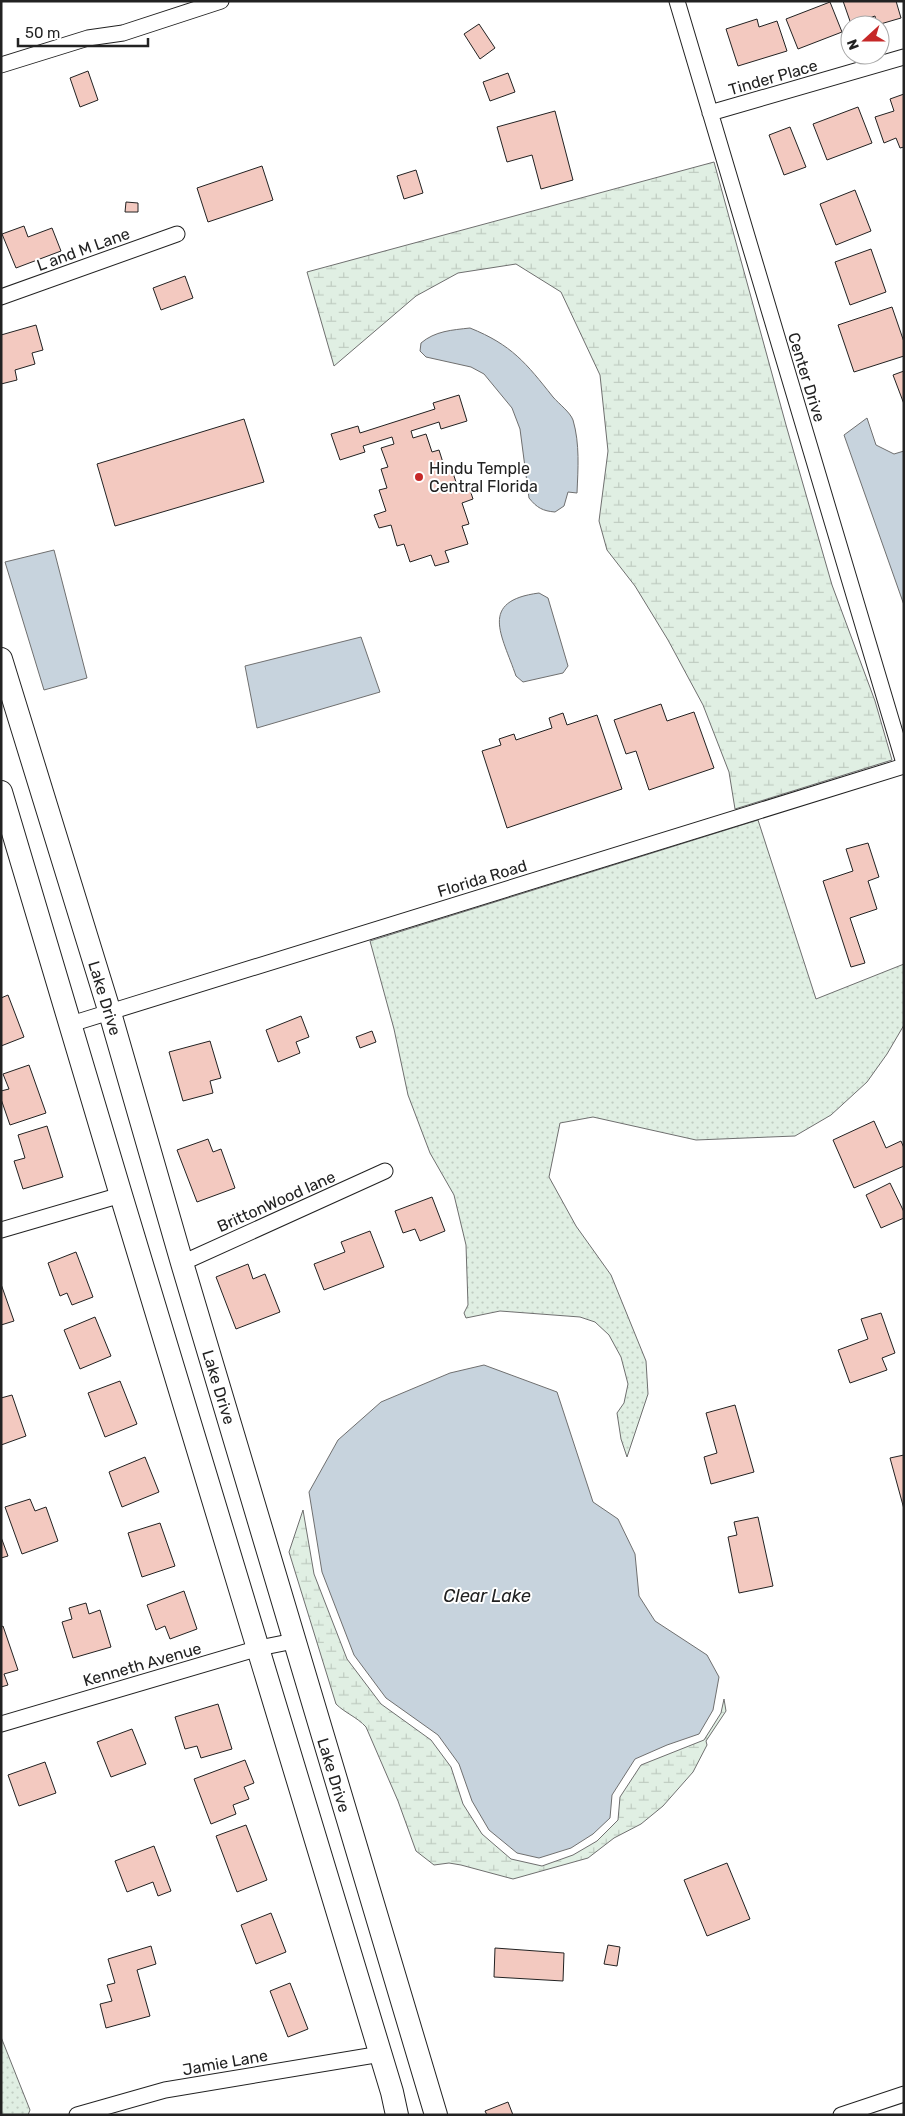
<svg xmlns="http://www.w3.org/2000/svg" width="905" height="2116" font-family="Rubik,sans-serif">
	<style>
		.green { fill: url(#green-dots); stroke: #6f6f6f }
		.wetland { fill: url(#wetland-marsh); stroke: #6f6f6f }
		.water { fill: #c7d3dd; stroke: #6f6f6f }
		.building { fill: #f3c9c0; stroke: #222 }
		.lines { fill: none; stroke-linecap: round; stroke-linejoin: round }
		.street-casing { stroke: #222; stroke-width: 17 }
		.secondary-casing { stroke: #222; stroke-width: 24 }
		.street { stroke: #fff; stroke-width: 15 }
		.secondary { stroke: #fff; stroke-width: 22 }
		.poi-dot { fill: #c62828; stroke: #fff; stroke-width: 2 }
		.labels { text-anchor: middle; stroke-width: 4; stroke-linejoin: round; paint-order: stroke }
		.street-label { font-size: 16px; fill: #222; stroke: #fff }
		.poi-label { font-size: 16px; fill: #222; stroke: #fff; text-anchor: start }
		.water-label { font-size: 18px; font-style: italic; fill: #222; stroke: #fff }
	</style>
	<defs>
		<pattern id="green-dots" width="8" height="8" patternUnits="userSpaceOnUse" patternTransform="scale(1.25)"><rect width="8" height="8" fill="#e0efe3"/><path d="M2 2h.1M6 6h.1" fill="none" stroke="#c0cdc2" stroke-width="1.8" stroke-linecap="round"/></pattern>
		<pattern id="wetland-marsh" width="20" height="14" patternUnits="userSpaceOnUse" patternTransform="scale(1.25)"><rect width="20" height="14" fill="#e0efe3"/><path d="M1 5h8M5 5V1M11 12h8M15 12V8" fill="none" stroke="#c0cdc2"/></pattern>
	</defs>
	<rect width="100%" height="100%" fill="#fff"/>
	<path class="green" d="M758,820L816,999L904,964V1025L887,1054L867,1082L831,1115L795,1136L696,1140L593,1117L560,1123L549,1177L576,1226L611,1275L646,1361L648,1394L627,1457L621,1439L617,1413L624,1403L628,1384L621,1357L609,1335L595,1322L580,1317L500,1311L466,1318L464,1313L468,1305L466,1245L454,1195L430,1153L408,1095L394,1029L370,941Z
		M1,2037L30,2110L28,2115H1Z"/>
	<path class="wetland" d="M714,162L786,425L832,585L875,701L892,760L735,809L729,772L703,705L668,640L635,586L607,550L599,521L608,451L600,375L561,292L516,264L458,273L416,296L334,366L307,272Z
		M303,1510L314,1574L347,1659L381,1704L431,1740L451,1767L463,1804L482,1834L511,1859L542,1866L573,1855L597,1841L618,1820L620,1797L641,1765L704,1740L721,1713L724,1699L726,1711L706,1741L707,1745L693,1772L663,1806L641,1824L614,1838L588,1858L513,1879L461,1865L449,1863L434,1865L416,1851L398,1801L366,1727C357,1717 345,1713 336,1704L289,1552Z"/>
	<path class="water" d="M470,328C512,345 526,363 553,397C559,404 570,412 573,420C580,444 578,469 577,493L568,492L564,506L555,512C543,511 537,508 529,498L520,429L512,408L484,374L471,367L426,357L420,351L421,343C435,331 452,330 470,328Z
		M867,418L876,445L894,454L904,451V605L844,435Z
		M54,550L87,678L44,690L5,562Z
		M539,593L548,598L568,666L563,673L523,682L516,676C502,635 478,601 539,593Z
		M361,637L380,692L257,728L245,666Z
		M484,1365L557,1392L593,1502L618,1519L635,1554L639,1596L655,1621L707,1655L719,1677L713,1710L699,1734L667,1745L635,1759L612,1795L610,1818L593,1834L571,1848L539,1858L517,1853L489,1830L472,1801L459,1764L438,1735L386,1698L354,1655L322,1572L309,1492L338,1440L381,1402L450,1373Z"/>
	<path class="building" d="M843,1H896L901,18L877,25L875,16L851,24Z
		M830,2L842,32L798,49L786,19Z
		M757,19L759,27L777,21L787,51L738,66L726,29Z
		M479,24L495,48L480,59L464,34Z
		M88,71L98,100L80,107L70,78Z
		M508,73L515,92L490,101L483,82Z
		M904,94V147L900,148L896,138L884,143L875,117L894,111L890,99Z
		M858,107L872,143L827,160L813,124Z
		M555,111L573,180L541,189L532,155L507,162L497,127Z
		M790,127L806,167L784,175L769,135Z
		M262,166L273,200L208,222L197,188Z
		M416,170L423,193L404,199L397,176Z
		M855,190L871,231L836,245L820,204Z
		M126,202L138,203V212H125Z
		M24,226L28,237L52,228L61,251L16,268L2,234Z
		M871,249L886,292L850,305L835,262Z
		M185,276L193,298L161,310L153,288Z
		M892,307L904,342V356L854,372L838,325Z
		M36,325L43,350L32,353L35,364L15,370L17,380L1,384V335Z
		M904,371V404L893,375Z
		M459,395L467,421L441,429L439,422L411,431L413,438L426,434L432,452L439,450L445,469L451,467L458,488L468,484L473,499L462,503L469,524L462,526L468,544L445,551L449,562L435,566L431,555L410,562L404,544L397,546L391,525L379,528L374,515L386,511L379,490L387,488L381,469L388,467L381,448L394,444L392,437L363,446L365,452L340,460L331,434L358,426L360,433L435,409L433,403Z
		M244,419L264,482L115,526L97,464Z
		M661,704L667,721L694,712L714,768L649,790L636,751L626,754L614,720Z
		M563,713L567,725L597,715L622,789L507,828L482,751L501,745L499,739L514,734L516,740L552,728L549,718Z
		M868,843L879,877L868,881L877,909L850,918L865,963L851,967L823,881L853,871L846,849Z
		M8,995L24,1037L1,1046V998Z
		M301,1016L309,1037L296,1042L300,1053L278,1062L266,1030Z
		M372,1031L376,1042L360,1048L356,1037Z
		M210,1041L221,1078L210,1081L213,1093L183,1101L169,1052Z
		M29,1065L46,1113L10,1125L1,1099V1091L9,1089L3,1074Z
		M874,1121L886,1148L901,1141L904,1148V1166L854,1188L833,1140Z
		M47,1126L63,1177L23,1189L14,1161L25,1158L18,1135Z
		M208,1139L213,1152L221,1149L235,1188L197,1202L177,1150Z
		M890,1183L904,1212V1218L881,1228L866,1195Z
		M432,1197L445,1231L420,1241L415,1229L403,1233L395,1211Z
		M370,1231L384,1267L324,1290L314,1264L345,1252L341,1242Z
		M76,1252L93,1297L72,1305L67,1293L60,1296L48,1263Z
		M248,1264L253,1279L265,1274L280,1312L236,1329L216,1277Z
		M1,1284L14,1321L1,1325Z
		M881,1313L895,1353L882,1358L887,1370L850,1383L838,1350L868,1339L861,1319Z
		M95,1317L111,1356L80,1369L64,1330Z
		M120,1381L137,1424L105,1437L88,1393Z
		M12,1395L26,1436L1,1445V1398Z
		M735,1405L754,1472L711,1484L704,1457L717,1453L706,1413Z
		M904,1455V1509L890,1458Z
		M145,1457L159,1492L122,1507L109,1472Z
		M30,1499L35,1511L46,1507L58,1541L22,1554L5,1507Z
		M758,1517L773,1586L739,1593L728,1537L737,1535L734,1522Z
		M160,1523L175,1566L142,1577L128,1533Z
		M1,1537L8,1556L1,1558Z
		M184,1591L197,1629L170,1639L165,1626L156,1630L147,1605Z
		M86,1603L89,1614L100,1610L111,1647L73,1658L62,1622L72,1619L69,1608Z
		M3,1626L18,1670L4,1674L8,1685L1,1687V1627Z
		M218,1704L232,1749L201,1758L197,1746L185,1749L175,1717Z
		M132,1729L146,1764L111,1777L97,1742Z
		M245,1760L254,1783L244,1787L249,1799L233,1805L236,1814L211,1824L194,1779Z
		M45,1762L56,1793L19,1806L8,1775Z
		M246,1825L267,1880L237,1892L216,1836Z
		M154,1846L171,1891L158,1896L153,1882L127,1892L115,1861Z
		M727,1863L750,1919L707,1936L684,1880Z
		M271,1913L286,1952L256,1964L241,1925Z
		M608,1945L620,1947L617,1966L604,1964Z
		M151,1946L156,1964L137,1970L150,2016L106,2028L100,2004L112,2001L107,1985L115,1983L108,1959Z
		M495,1948L564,1953L563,1981L494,1977Z
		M290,1983L308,2029L288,2037L270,1991Z
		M508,2102L513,2115H487L485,2111Z"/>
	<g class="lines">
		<g class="street-casing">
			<path id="street" d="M677,1L904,763
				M1,65L88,38L123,33L221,1
				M710,113L904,57
				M1,297L177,234
				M71,1024L904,766
				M1,1230L121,1195
				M182,1263L385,1171
				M1,1724L259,1648L294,1641
				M77,2115L165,2090L381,2054
				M841,2115L904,2094"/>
		</g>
		<g class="secondary-casing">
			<path id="secondary" d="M1,659L110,1013L182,1263L436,2115
				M1,792L121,1195L392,2092L397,2115"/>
		</g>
		<use href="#street" class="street"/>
		<use href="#secondary" class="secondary"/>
	</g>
	<circle class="poi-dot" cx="419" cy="477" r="5"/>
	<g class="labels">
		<g class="street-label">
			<text transform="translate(773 77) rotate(-16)" y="6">Tinder Place</text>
			<text transform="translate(83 249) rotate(-20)" y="6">L and M Lane</text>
			<text transform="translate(807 377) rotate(73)" y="6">Center Drive</text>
			<text transform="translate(482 878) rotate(-17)" y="6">Florida Road</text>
			<text transform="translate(105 998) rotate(73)" y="6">Lake Drive</text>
			<text transform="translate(276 1201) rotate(-24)" y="6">BrittonWood lane</text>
			<text transform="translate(219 1387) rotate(73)" y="6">Lake Drive</text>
			<text transform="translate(142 1664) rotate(-16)" y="6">Kenneth Avenue</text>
			<text transform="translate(334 1775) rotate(73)" y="6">Lake Drive</text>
			<text transform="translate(225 2062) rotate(-10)" y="6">Jamie Lane</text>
		</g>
		<g class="poi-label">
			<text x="429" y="474">Hindu Temple<tspan x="429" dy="18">Central Florida</tspan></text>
		</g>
		<g class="water-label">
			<text x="487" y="1602">Clear Lake</text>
		</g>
	</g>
	<rect width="905" height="2116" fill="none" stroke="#222222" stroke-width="5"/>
	<g transform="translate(865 40) rotate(249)"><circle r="24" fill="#ffffff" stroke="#a7a7a7"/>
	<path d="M0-4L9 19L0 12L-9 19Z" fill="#c62828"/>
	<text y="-8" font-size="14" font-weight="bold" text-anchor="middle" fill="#222222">N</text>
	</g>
	<path d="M18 38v8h130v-8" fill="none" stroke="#222222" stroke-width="2.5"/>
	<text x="25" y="38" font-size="15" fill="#222222" stroke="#ffffff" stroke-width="4" paint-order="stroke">50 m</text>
</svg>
